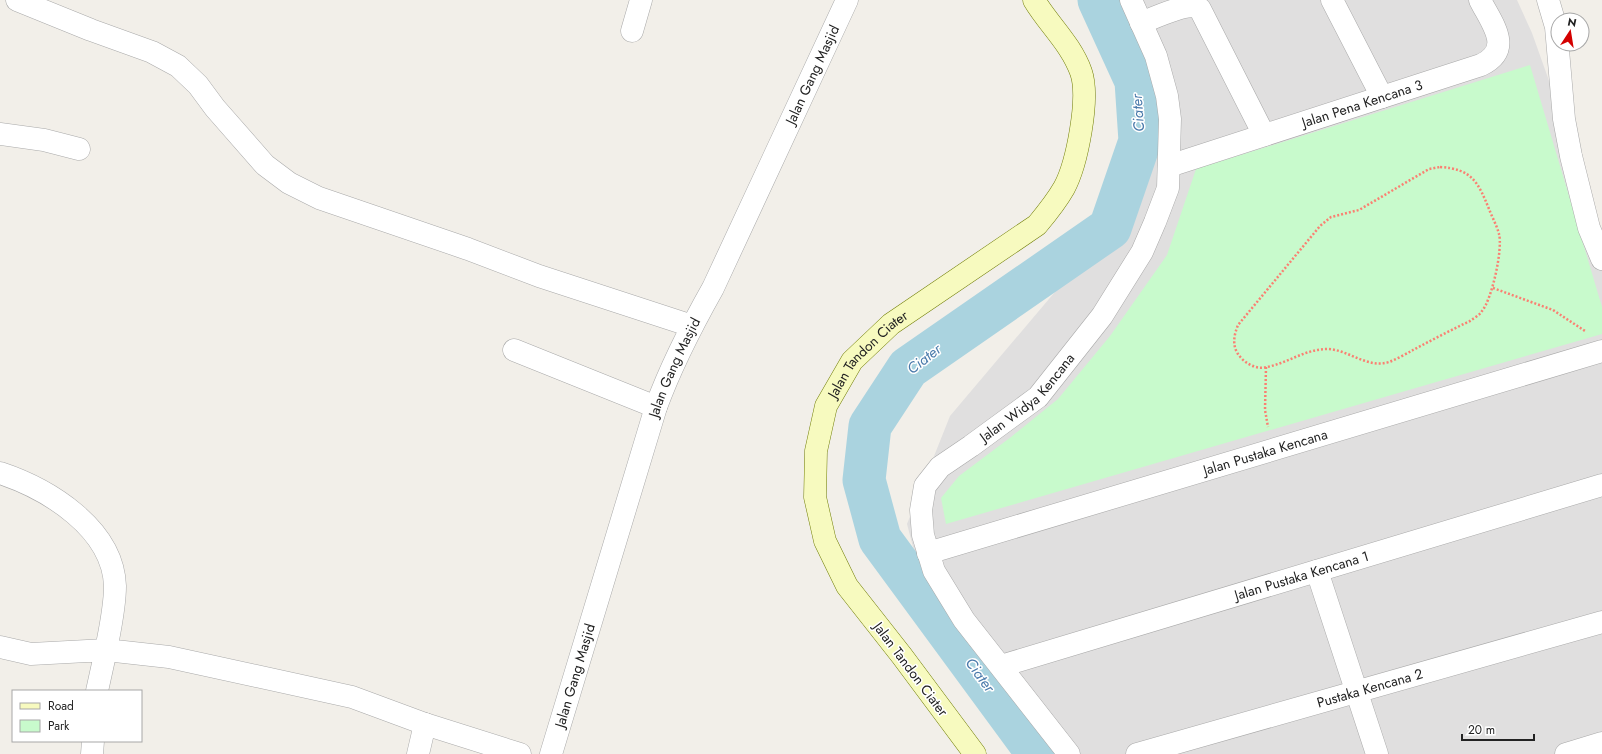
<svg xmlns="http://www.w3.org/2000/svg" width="1602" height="754" font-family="Jost,sans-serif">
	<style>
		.residential { fill: #e0dfdf }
		.park { fill: #c8facc }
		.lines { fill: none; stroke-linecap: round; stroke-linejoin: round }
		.river { stroke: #aad3df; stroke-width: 43 }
		.street-casing { stroke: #a9a9a9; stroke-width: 23 }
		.secondary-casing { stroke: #707d05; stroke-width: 23 }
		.path { stroke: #fa8072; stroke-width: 2.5; stroke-dasharray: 2 2; stroke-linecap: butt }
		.street { stroke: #fff; stroke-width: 22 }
		.secondary { stroke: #f7fabf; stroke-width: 22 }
		.labels { text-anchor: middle; stroke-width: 3; stroke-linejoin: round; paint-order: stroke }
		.street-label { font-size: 14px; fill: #222; stroke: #fff }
		.water-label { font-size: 15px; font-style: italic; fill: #4a7aab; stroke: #fff }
	</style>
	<rect width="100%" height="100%" fill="#f2efe9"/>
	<path class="residential" d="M1089,0H1517L1532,33L1588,190L1602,239V754H1065L1051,726L922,581L907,524L950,416L1147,183L1164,105Z"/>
	<path class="park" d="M1530,65L1602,307V334L946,524L941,498L959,476L1011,437L1058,399L1110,336L1167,255L1196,169Z"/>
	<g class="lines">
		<path class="river" d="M1038,754L880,539L864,480L870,426L908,368L1110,228L1140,141L1136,81L1099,0"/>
		<g class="street-casing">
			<g id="street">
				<path d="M17,0L91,30L152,52L178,66L198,85L215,108L265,165L289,183L319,198L468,249L539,276L692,326"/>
				<path d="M1332,0L1382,97"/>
				<path d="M1548,0L1556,27L1564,119L1571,156L1589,228L1602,259"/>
				<path d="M1141,23C1154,18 1189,1 1200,9L1264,135"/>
				<path d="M632,31L641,0"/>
				<path d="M0,134L44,140L79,149"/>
				<path id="s1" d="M1169,166L1481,65C1514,49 1492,24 1480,0"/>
				<path d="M514,350L656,407"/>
				<path d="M0,473C48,489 113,528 115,586C115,607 110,629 106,650L169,657L352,697L425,724L520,754"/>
				<path id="s2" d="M928,553L1602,351"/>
				<path d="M1317,571L1377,754"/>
				<path d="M0,647L31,654L106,650L97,691"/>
				<path id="s3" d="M1001,666L1602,485"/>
				<path d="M92,754L93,741"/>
				<path d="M418,754L425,724"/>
				<path id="s4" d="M551,754L656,407C671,366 691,327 713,288L847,0"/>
				<path id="s5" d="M1069,754L964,620L934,571L923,535L921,510L925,486L940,467L971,446L1038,397L1102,316L1142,252L1155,222L1168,188L1170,119L1167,96L1156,56L1131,0"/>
				<path id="s6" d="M1137,754L1602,622"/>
				<path d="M1566,754L1602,743"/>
			</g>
		</g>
		<g class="secondary-casing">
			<g id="secondary">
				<path id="s7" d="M975,754L902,656L847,586L825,541L815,497L816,451L826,406L852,361L891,324L1037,225C1047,213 1056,202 1064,188C1077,164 1090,98 1081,72C1071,44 1049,25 1034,0"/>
			</g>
		</g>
		<path class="path" d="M1440,167C1472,169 1478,182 1489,209C1492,217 1497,226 1499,234C1503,249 1492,299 1482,311C1480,315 1474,318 1470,321C1451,330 1432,340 1413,350C1406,354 1397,359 1389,362C1368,369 1349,350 1328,349C1305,349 1288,363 1267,367C1256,370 1244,363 1238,354C1232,345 1234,335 1238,325L1320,226L1331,217L1359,210L1429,169Z
			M1493,288L1553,310L1585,331
			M1266,367L1265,410L1268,427"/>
		<use href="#street" class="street"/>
		<use href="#secondary" class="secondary"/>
	</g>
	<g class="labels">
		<g class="street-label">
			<text dy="5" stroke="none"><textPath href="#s4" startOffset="730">Jalan Gang Masjid</textPath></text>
			<text dy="5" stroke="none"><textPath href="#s1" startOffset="203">Jalan Pena Kencana 3</textPath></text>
			<text dy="5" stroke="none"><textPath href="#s7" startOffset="466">Jalan Tandon Ciater</textPath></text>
			<text dy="5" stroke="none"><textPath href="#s4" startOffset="406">Jalan Gang Masjid</textPath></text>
			<text dy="5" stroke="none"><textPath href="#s5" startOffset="451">Jalan Widya Kencana</textPath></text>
			<text dy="5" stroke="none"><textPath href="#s2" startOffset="352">Jalan Pustaka Kencana</textPath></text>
			<text dy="5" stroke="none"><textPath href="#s3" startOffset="314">Jalan Pustaka Kencana 1</textPath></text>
			<text transform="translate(911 669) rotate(53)" y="5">Jalan Tandon Ciater</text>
			<text dy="5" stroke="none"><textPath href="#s4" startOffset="82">Jalan Gang Masjid</textPath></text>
			<text dy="5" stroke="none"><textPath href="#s6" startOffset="242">Pustaka Kencana 2</textPath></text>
		</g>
		<g class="water-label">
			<text transform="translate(1138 113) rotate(-94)" y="5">Ciater</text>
			<text transform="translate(924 359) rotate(-38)" y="5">Ciater</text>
			<text transform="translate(980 675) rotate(54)" y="5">Ciater</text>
		</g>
	</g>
	<rect x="12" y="690" width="130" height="52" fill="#ffffff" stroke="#a7a7a7"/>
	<rect x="20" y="703" width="20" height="6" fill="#f7fabf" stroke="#a7a7a7"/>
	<text x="48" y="710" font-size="12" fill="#222222">Road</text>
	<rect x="20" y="720" width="20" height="12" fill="#c8facc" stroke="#a7a7a7"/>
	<text x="48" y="730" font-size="12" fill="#222222">Park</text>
	<g transform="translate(1570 32) rotate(12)"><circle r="19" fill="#ffffff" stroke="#a7a7a7"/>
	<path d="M0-3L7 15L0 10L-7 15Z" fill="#d40000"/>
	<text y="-6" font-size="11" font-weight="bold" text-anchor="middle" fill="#222222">N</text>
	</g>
	<path d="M1462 734v6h72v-6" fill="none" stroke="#222222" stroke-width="2"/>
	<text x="1468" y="734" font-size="12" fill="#222222" stroke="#ffffff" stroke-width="3" paint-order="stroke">20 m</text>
</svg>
